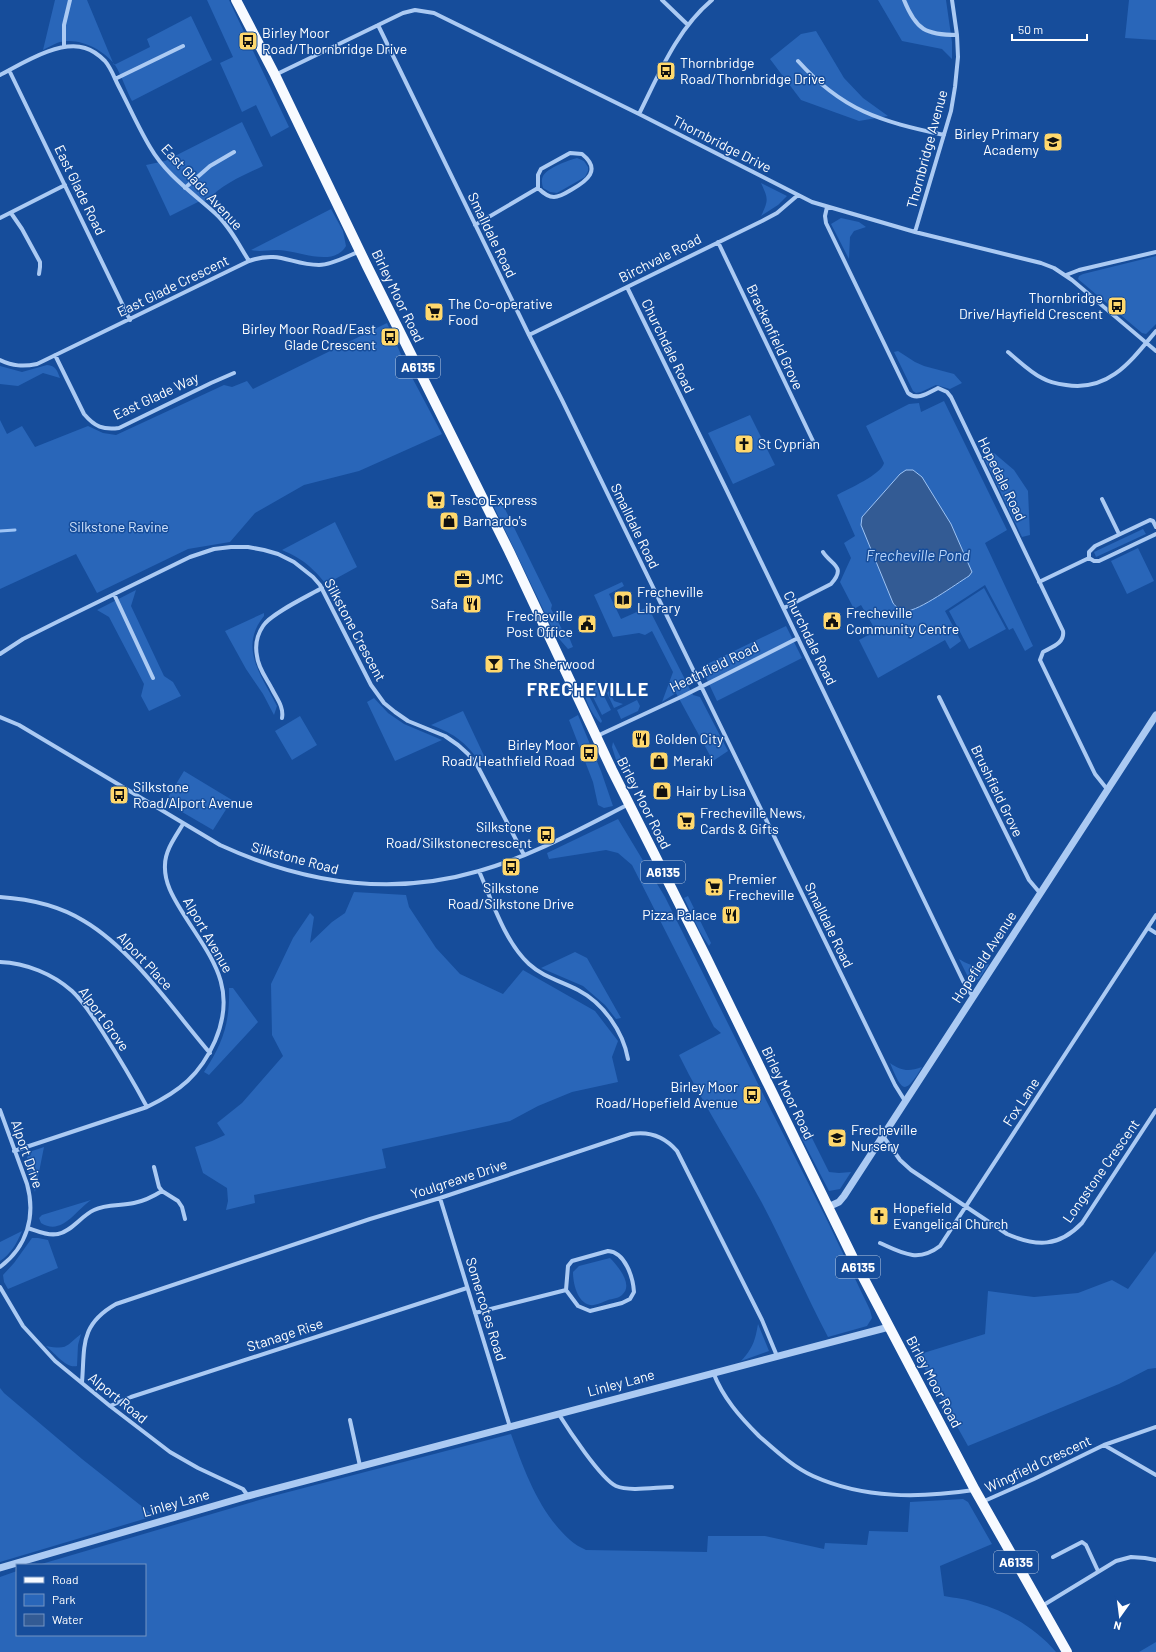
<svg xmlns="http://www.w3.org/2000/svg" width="1156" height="1652" font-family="Barlow,sans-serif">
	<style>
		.green { fill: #2966b9 }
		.water { fill: #335b94; stroke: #9ec4f5 }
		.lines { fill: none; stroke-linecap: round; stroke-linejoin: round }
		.stream { stroke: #9ec4f5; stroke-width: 3 }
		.minor { stroke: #abcaf3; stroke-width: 4 }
		.tertiary { stroke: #abcaf3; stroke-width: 7 }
		.primary { stroke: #f7faff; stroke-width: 10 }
		.labels { text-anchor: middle; stroke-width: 3; stroke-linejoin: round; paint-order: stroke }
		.shield { fill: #164d9b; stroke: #b9cae1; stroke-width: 1 }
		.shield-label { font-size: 13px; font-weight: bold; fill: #fff }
		.poi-label { font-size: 14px; fill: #fff; stroke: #164d9b; text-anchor: start }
		.street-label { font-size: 14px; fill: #fff; stroke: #164d9b }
		.park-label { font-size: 14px; fill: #d3e5fd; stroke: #164d9b }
		.water-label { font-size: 15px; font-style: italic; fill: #b8d4f9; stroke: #164d9b }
		.district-label { font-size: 18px; font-weight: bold; letter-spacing: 1px; fill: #fff; stroke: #164d9b }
	</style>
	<rect width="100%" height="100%" fill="#164d9b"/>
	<path class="green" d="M55,0H87L114,65L150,47L147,39L191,16L212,60L132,101C126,90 122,76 115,65C103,49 77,36 57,43C53,45 48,47 43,50Z
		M207,0H229L289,127L271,137L256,105L242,112L220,63L233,57Z
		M878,0H946L952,42V59L942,49L902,41Z
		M1129,0H1156V40L1125,38Z
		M816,31L844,78L863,98L888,116L859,121L801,100L770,59L801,34Z
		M242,122L263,166C242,176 222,184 207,201L198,202L170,216L146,165L165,161Z
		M577,158L584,161L588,167V171L585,177L557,193L550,192L543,188C542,184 541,180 543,176C547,168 569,160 577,158Z
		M761,183L787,196L778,205L761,216C769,200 768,198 761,183Z
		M331,209L343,231L346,246C332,269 297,249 276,250C267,250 260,252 251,250Z
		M841,218L859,222L866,227L854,231L850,237L849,259L831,224Z
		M1156,256V324L1146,334L1142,333L1078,279L1079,276L1083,274Z
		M387,323L407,368L442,434L359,471L304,485L255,513L230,542L188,549L97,593L76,554L0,589V420L7,434L22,426L35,447L88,426L103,433L116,435L224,385L232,387L247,381L253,389Z
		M898,351L915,362L924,366L954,374L962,383L950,389L936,385L921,392L916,393L913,391L894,352Z
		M47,365C56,366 57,370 60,378L43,373L18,386L0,384V366L22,372Z
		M944,401L1007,530L985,543L1033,646L1025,651L1013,628L1009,630L985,585L945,611L961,641L950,649L945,640L878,678L859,640L876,631L861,605L854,609L840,582L851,558L844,543L855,536L837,495C848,489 882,474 884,463L866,426L909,404L919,403L921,412Z
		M750,415L775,465L733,484L708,433Z
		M994,453L1014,470L1028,491L1030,535L1022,537L984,458Z
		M497,504L503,505L552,605L551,609L563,631L567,632L573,647L568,649L555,634L494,507Z
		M335,522L357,567L326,584C312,567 303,559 282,550Z
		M1143,529L1146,534L1096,557L1094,552Z
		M1138,548L1154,581L1127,594L1111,561Z
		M622,582L624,586L609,594L621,619L648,607L693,695L700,697L728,751L713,761L676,693L662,702L673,672L652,631L645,635L639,633L613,637L594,595Z
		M984,588L1006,629L969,649L949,611Z
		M136,590L131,606L164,676L173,682L181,696L149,711L141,696L144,684L109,617L97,610Z
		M264,613V616C238,648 262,676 277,706L274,715L263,694L246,669L225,631Z
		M786,626L802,658L717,701L701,667Z
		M596,680L611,710L602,715L588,687L590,684Z
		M585,688L602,721L601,723C593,717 583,698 585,688Z
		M609,691L614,701L623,704L614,708L607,693Z
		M374,698L388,713L404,724L442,740L395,761L367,702Z
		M637,700L640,706L638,711L621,719L617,710Z
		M463,711L487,762L482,765C467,744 456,734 431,725Z
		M578,715L601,771L613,806L604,808L598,805L593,782L569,720Z
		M300,716L317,745L292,760L275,731Z
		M613,742L624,764L618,766L612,747Z
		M184,771L232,800L213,830L165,802Z
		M618,819L665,897L771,1110L826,1218L870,1310L872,1318L867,1326L828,1337C805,1293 785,1247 762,1203C735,1153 704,1106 679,1055L721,1033L714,1027L632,865L618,853L606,850L549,859L547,853Z
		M354,892L406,895L409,907L436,948L460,974L503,994L523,970L595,1011L618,1041L612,1057L618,1082L572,1092L538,1106L510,1121L382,1149L386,1168L254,1195L255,1203L226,1210L228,1201L227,1188L203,1173L195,1147L212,1141L225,1135L217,1123L242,1103L283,1056L272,1035L271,984L293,938L310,913L314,917L310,943L332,922L345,913Z
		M688,896L711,943L709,946L700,932L684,898Z
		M575,952L587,958L621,1018L616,1019L605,1005L583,986L541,968Z
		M959,959C970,966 976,967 989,964L979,979L974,981L969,979Z
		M229,988H233L258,1022L209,1075L204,1072C223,1043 230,1023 229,988Z
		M890,1063C901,1071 909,1072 922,1067C904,1097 902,1091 890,1063Z
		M810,1134L829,1172L839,1173L851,1172L840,1189L829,1191L801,1137Z
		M44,1147L35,1192L27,1168V1157L32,1151Z
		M91,1200C75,1211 62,1236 41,1223L39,1218L42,1215Z
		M22,1231C17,1243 11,1254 0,1261V1242Z
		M32,1238H38L48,1240L58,1268L8,1289L4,1282L3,1275L14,1263Z
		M1156,1251V1368L1148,1369L1119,1384L968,1446L917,1355L985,1334L988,1291L1034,1297L1078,1293L1112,1280L1128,1289Z
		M610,1258C618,1266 634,1285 622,1295C619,1298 612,1299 608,1300C603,1302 595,1306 590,1305C577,1302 573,1283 573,1272L579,1266Z
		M758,1324L769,1351L741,1361C753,1348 755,1341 758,1324Z
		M81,1334L78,1345L77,1366C66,1369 54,1352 46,1346C69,1350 65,1346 81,1334Z
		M0,1388L4,1393L82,1459L154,1516L0,1562Z
		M511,1434C525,1472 539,1512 570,1540C574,1544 580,1547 586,1550L707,1552L708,1536H765L824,1549L825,1543L867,1545L869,1531L908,1532L910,1502L963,1499L968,1502L992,1544L940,1566L944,1596C955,1598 967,1599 977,1603C1006,1611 1036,1628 1056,1652H0V1577L17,1571V1635H145V1565H38L273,1496Z
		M1156,1642V1652H1139Z"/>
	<path class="water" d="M906,470H913L922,477L951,524L972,572L969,576C956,584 919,611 906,611C900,611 896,607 893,603L861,525L862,517L900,474Z"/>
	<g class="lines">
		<path class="stream" d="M0,531L15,530"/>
		<path class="minor" d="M662,0L688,25
			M904,0C916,30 926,35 957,35
			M378,25L529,335L562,400L895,1085L905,1101
			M64,46V25L70,0
			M798,61C843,111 880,121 944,135
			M9,70L130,320
			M0,75C23,63 59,40 85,48C92,50 99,55 105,61C111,68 114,77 118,85C129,106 138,127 150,147C166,175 193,193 216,214C230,227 239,245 249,261
			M275,75L403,13L415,10L434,13L639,114L812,202L915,232L1041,263L1054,268L1072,280L1156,351
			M115,79L183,46
			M639,114C659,74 677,29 712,0
			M185,188L210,166L234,152
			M827,207L825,216L826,223L908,393C917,401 928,393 938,388L947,392L951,397L1063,631C1065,643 1052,647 1043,652L1040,660L1095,774L1107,789
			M11,213L22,229L40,262V267L39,274
			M0,218L65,185
			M475,225L538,188C543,193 548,197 554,197C560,197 566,193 571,190C587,181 602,170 582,154L570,153L541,169L538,175V188
			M915,232L951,111L955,87L958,57L957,35L952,0
			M718,242L813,441
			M1066,275L1079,270L1156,252
			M627,287L727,491L964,983L973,997
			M529,335L762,221L777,213L798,195
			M1008,352C1019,361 1030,372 1042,378C1049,382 1058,384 1066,385C1109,392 1131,361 1156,331
			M55,355L84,414C95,427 103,430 119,428L211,383L234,373
			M0,360C13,366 23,367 37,364L249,261C280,250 291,265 319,265C332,265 348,256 360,251
			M1102,499L1119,534
			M1089,558V552L1095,546L1150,520L1153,521L1156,527
			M1089,558L1094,561H1099L1156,534
			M1039,582L1089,558
			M114,594L153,678
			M784,608L831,584C847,566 831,565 823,552
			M0,654L23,639L59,621L190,557L214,549L231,547H248L264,550L278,554L294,562L313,577L320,585L371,685L384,703L395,712L408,721L445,736L458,745L468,754L477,765L524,855
			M939,697L1029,880L1040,893
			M0,717L19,725L220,845C303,883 390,897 479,871C532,856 580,829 629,804
			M282,718C284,707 277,699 272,689C267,679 258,668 257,656C255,646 257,635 263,626C270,614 308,596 322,588
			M597,736L683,696L798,638
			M479,871C492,901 505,942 529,964C543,977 561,981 578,990C603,1003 623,1031 628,1059
			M0,897C29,899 60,906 84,921C133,950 173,1010 210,1053
			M1148,928L1156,933
			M0,962C26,963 53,974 72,991C84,1002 93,1017 102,1031C118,1056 133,1081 147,1107
			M0,1110L27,1184C36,1216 27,1247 0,1267
			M883,1136L900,1160L911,1170L1007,1234C1037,1247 1059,1247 1082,1223L1156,1110
			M14,1151L147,1107C180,1091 200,1075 215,1041C239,985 209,956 181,910C173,897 164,882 165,865C165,850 176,836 183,824
			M154,1167L159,1187L162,1191L178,1201L182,1207L185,1219
			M440,1198L510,1427
			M28,1228C37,1231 48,1236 58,1234C72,1231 81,1216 94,1210C106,1204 121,1206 134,1203C144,1201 154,1196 162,1191
			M880,1243C902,1253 918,1263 940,1246L1156,915
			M0,1287L23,1326L55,1361L110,1406L170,1452L198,1468L243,1489L248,1496
			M475,1313L566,1290L568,1266L572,1261L608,1251C625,1252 633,1277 634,1292L630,1299L622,1303L590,1311L578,1306L566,1290
			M713,1372C723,1398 740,1417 759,1436C775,1450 793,1467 813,1476C864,1499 920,1498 974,1490
			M82,1382C85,1347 79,1325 116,1304L370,1219L440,1198L631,1134C649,1131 665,1137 677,1151L762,1320L777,1356
			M110,1406L131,1397L467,1288
			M558,1413C568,1429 601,1479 616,1486C630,1492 657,1487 672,1487
			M350,1420L360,1466
			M1104,1445L1156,1475
			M982,1502L1034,1479L1104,1445L1156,1427
			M1053,1557L1082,1542L1086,1545L1098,1571
			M1042,1606L1116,1561L1131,1557L1145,1558L1156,1560"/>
		<path class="tertiary" d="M828,1207L839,1202L844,1196L1156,715
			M0,1568L248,1496L889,1327"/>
		<path class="primary" d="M236,0L275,75L367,266L509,551L612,770L706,957L853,1258L975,1490L1067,1652"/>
	</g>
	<defs>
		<g id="bus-square" transform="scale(1)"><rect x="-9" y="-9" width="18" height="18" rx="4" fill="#ffd86d" stroke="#164d9b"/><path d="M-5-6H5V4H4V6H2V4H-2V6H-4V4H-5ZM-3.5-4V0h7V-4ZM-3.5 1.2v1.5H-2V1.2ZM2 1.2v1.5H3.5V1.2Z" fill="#111"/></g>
		<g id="school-square" transform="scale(1)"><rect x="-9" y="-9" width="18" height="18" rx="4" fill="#ffd86d" stroke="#164d9b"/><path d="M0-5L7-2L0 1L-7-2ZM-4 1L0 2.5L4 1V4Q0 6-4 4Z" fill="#111"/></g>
		<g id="supermarket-square" transform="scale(1)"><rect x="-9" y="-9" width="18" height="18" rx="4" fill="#ffd86d" stroke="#164d9b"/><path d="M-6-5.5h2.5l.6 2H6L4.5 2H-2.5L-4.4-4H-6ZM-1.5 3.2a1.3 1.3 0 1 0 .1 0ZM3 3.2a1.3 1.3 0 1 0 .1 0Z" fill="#111"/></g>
		<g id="church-square" transform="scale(1)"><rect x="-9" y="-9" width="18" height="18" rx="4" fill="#ffd86d" stroke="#164d9b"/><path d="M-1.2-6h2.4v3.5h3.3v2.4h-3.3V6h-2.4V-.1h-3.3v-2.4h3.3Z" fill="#111"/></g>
		<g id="shop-square" transform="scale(1)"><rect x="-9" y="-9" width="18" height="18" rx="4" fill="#ffd86d" stroke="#164d9b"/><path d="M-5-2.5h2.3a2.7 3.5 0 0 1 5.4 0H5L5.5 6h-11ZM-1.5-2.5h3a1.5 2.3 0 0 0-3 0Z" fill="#111"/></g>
		<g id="office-square" transform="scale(1)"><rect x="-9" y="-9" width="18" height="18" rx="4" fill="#ffd86d" stroke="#164d9b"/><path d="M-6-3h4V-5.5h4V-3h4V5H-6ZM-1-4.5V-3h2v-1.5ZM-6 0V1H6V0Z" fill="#111"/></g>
		<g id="library-square" transform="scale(1)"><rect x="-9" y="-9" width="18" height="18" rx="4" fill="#ffd86d" stroke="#164d9b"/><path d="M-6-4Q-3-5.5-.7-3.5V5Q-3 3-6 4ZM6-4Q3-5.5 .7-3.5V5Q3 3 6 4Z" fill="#111"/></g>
		<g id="restaurant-square" transform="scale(1)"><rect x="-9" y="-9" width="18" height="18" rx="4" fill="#ffd86d" stroke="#164d9b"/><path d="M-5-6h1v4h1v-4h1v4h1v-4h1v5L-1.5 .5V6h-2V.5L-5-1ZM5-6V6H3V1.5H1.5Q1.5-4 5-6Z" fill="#111"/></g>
		<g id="civic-square" transform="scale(1)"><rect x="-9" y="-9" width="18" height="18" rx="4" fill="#ffd86d" stroke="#164d9b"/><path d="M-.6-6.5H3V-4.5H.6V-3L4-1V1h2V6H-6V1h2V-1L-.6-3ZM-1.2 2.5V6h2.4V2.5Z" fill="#111"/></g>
		<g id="bar-square" transform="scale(1)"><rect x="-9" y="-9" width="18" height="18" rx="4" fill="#ffd86d" stroke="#164d9b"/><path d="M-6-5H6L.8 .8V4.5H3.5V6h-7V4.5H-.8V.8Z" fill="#111"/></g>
	</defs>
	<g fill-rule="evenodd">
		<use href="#bus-square" x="248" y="41"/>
		<use href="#bus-square" x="666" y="71"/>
		<use href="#school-square" x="1053" y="142"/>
		<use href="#bus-square" x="1117" y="306"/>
		<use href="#supermarket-square" x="434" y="312"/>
		<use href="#bus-square" x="390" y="337"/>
		<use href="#church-square" x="744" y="444"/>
		<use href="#supermarket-square" x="436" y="500"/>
		<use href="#shop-square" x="449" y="521"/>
		<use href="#office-square" x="463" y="579"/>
		<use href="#library-square" x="623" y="600"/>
		<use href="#restaurant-square" x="472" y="604"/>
		<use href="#civic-square" x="832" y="621"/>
		<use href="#civic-square" x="587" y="624"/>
		<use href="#bar-square" x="494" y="664"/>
		<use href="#restaurant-square" x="641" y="739"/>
		<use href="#bus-square" x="589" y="753"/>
		<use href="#shop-square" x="659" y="761"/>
		<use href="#shop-square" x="662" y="791"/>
		<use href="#bus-square" x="119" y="795"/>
		<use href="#supermarket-square" x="686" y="821"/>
		<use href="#bus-square" x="546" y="835"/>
		<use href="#bus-square" x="511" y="867"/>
		<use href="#supermarket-square" x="714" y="887"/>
		<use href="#restaurant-square" x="731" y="915"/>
		<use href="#bus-square" x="752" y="1095"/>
		<use href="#school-square" x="837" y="1138"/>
		<use href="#church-square" x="879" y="1216"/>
	</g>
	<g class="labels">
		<g class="shield">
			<rect x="396" y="356" width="44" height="22" rx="3"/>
			<rect x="641" y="861" width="44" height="22" rx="3"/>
			<rect x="836" y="1256" width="44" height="22" rx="3"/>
			<rect x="994" y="1551" width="44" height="22" rx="3"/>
		</g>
		<g class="shield-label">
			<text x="418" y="372">A6135</text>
			<text x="663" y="877">A6135</text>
			<text x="858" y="1272">A6135</text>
			<text x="1016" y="1567">A6135</text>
		</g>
		<g class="poi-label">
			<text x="262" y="38">Birley Moor<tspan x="262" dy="16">Road/Thornbridge Drive</tspan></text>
			<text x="680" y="68">Thornbridge<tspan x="680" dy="16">Road/Thornbridge Drive</tspan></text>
			<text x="1039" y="139" text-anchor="end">Birley Primary<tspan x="1039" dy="16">Academy</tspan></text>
			<text x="1103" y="303" text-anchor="end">Thornbridge<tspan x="1103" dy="16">Drive/Hayfield Crescent</tspan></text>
			<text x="448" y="309">The Co-operative<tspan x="448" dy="16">Food</tspan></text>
			<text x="376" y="334" text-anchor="end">Birley Moor Road/East<tspan x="376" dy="16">Glade Crescent</tspan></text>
			<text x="758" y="449">St Cyprian</text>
			<text x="450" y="505">Tesco Express</text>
			<text x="463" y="526">Barnardo's</text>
			<text x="477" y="584">JMC</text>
			<text x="637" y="597">Frecheville<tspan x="637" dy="16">Library</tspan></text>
			<text x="458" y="609" text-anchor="end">Safa</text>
			<text x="846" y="618">Frecheville<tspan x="846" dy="16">Community Centre</tspan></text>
			<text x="573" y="621" text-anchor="end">Frecheville<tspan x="573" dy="16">Post Office</tspan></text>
			<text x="508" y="669">The Sherwood</text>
			<text x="655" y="744">Golden City</text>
			<text x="575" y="750" text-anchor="end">Birley Moor<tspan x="575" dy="16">Road/Heathfield Road</tspan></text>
			<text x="673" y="766">Meraki</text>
			<text x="133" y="792">Silkstone<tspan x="133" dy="16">Road/Alport Avenue</tspan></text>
			<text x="676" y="796">Hair by Lisa</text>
			<text x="700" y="818">Frecheville News,<tspan x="700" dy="16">Cards &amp; Gifts</tspan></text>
			<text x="532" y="832" text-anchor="end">Silkstone<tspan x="532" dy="16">Road/Silkstonecrescent</tspan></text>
			<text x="728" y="884">Premier<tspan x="728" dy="16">Frecheville</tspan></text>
			<text x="511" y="893" text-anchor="middle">Silkstone<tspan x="511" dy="16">Road/Silkstone Drive</tspan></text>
			<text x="717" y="920" text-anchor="end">Pizza Palace</text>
			<text x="738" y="1092" text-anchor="end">Birley Moor<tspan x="738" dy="16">Road/Hopefield Avenue</tspan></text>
			<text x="851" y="1135">Frecheville<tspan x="851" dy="16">Nursery</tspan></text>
			<text x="893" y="1213">Hopefield<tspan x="893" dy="16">Evangelical Church</tspan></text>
		</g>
		<g class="street-label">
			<text transform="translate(722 144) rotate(27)" y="5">Thornbridge Drive</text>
			<text transform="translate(927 149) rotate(-75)" y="5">Thornbridge Avenue</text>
			<text transform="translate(202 187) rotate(47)" y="5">East Glade Avenue</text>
			<text transform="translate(80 190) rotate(64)" y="5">East Glade Road</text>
			<text transform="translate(492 235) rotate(64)" y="5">Smalldale Road</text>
			<text transform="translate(660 258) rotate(-27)" y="5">Birchvale Road</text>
			<text transform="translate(173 286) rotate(-26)" y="5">East Glade Crescent</text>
			<text transform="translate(398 296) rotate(64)" y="5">Birley Moor Road</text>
			<text transform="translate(775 337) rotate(65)" y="5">Brackenfield Grove</text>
			<text transform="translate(668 346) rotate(64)" y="5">Churchdale Road</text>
			<text transform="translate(156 396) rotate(-25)" y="5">East Glade Way</text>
			<text transform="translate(1002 479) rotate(64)" y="5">Hopedale Road</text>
			<text transform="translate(635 526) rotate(64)" y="5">Smalldale Road</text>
			<text transform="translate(355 630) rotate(62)" y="5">Silkstone Crescent</text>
			<text transform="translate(810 638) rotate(64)" y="5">Churchdale Road</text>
			<text transform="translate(714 667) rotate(-26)" y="5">Heathfield Road</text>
			<text transform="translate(997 791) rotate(64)" y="5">Brushfield Grove</text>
			<text transform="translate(644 803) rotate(63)" y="5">Birley Moor Road</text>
			<text transform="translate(295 858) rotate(15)" y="5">Silkstone Road</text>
			<text transform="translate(829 925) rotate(64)" y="5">Smalldale Road</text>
			<text transform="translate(208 935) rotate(60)" y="5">Alport Avenue</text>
			<text transform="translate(984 957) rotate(-57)" y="5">Hopefield Avenue</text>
			<text transform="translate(145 961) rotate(47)" y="5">Alport Place</text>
			<text transform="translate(104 1019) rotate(54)" y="5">Alport Grove</text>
			<text transform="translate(788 1093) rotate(64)" y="5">Birley Moor Road</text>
			<text transform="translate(1021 1102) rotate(-57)" y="5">Fox Lane</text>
			<text transform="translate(27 1154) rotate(71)" y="5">Alport Drive</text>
			<text transform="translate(1101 1171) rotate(-55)" y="5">Longstone Crescent</text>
			<text transform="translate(459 1179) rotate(-18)" y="5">Youlgreave Drive</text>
			<text transform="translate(486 1309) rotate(73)" y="5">Somercotes Road</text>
			<text transform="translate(285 1335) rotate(-18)" y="5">Stanage Rise</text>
			<text transform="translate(934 1382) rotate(62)" y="5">Birley Moor Road</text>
			<text transform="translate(621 1383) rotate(-15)" y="5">Linley Lane</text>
			<text transform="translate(118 1398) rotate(39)" y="5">Alport Road</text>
			<text transform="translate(1038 1464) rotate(-25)" y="5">Wingfield Crescent</text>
			<text transform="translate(176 1503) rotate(-16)" y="5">Linley Lane</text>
		</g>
		<g class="park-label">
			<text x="119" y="532">Silkstone Ravine</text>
		</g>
		<g class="water-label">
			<text x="918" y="561">Frecheville Pond</text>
		</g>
		<g class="district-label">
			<text x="588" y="696">FRECHEVILLE</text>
		</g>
	</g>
	<rect x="16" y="1564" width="130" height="72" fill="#164d9b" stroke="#7394c3"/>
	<rect x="24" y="1577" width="20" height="6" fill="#f7faff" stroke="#7394c3"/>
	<text x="52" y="1584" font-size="12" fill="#ffffff">Road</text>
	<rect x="24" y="1594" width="20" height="12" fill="#2966b9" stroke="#7394c3"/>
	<text x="52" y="1604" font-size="12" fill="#ffffff">Park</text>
	<rect x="24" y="1614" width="20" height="12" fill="#335b94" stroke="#7394c3"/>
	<text x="52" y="1624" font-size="12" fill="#ffffff">Water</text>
	<g transform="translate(1120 1616) rotate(194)" stroke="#164d9b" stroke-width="3" paint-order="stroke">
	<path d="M0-3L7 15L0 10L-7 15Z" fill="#ffffff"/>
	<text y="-6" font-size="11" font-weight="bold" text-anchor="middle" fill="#ffffff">N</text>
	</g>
	<path d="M1012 34v6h75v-6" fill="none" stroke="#ffffff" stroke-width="2"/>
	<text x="1018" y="34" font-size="12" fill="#ffffff" stroke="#164d9b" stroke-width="3" paint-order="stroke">50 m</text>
</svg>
